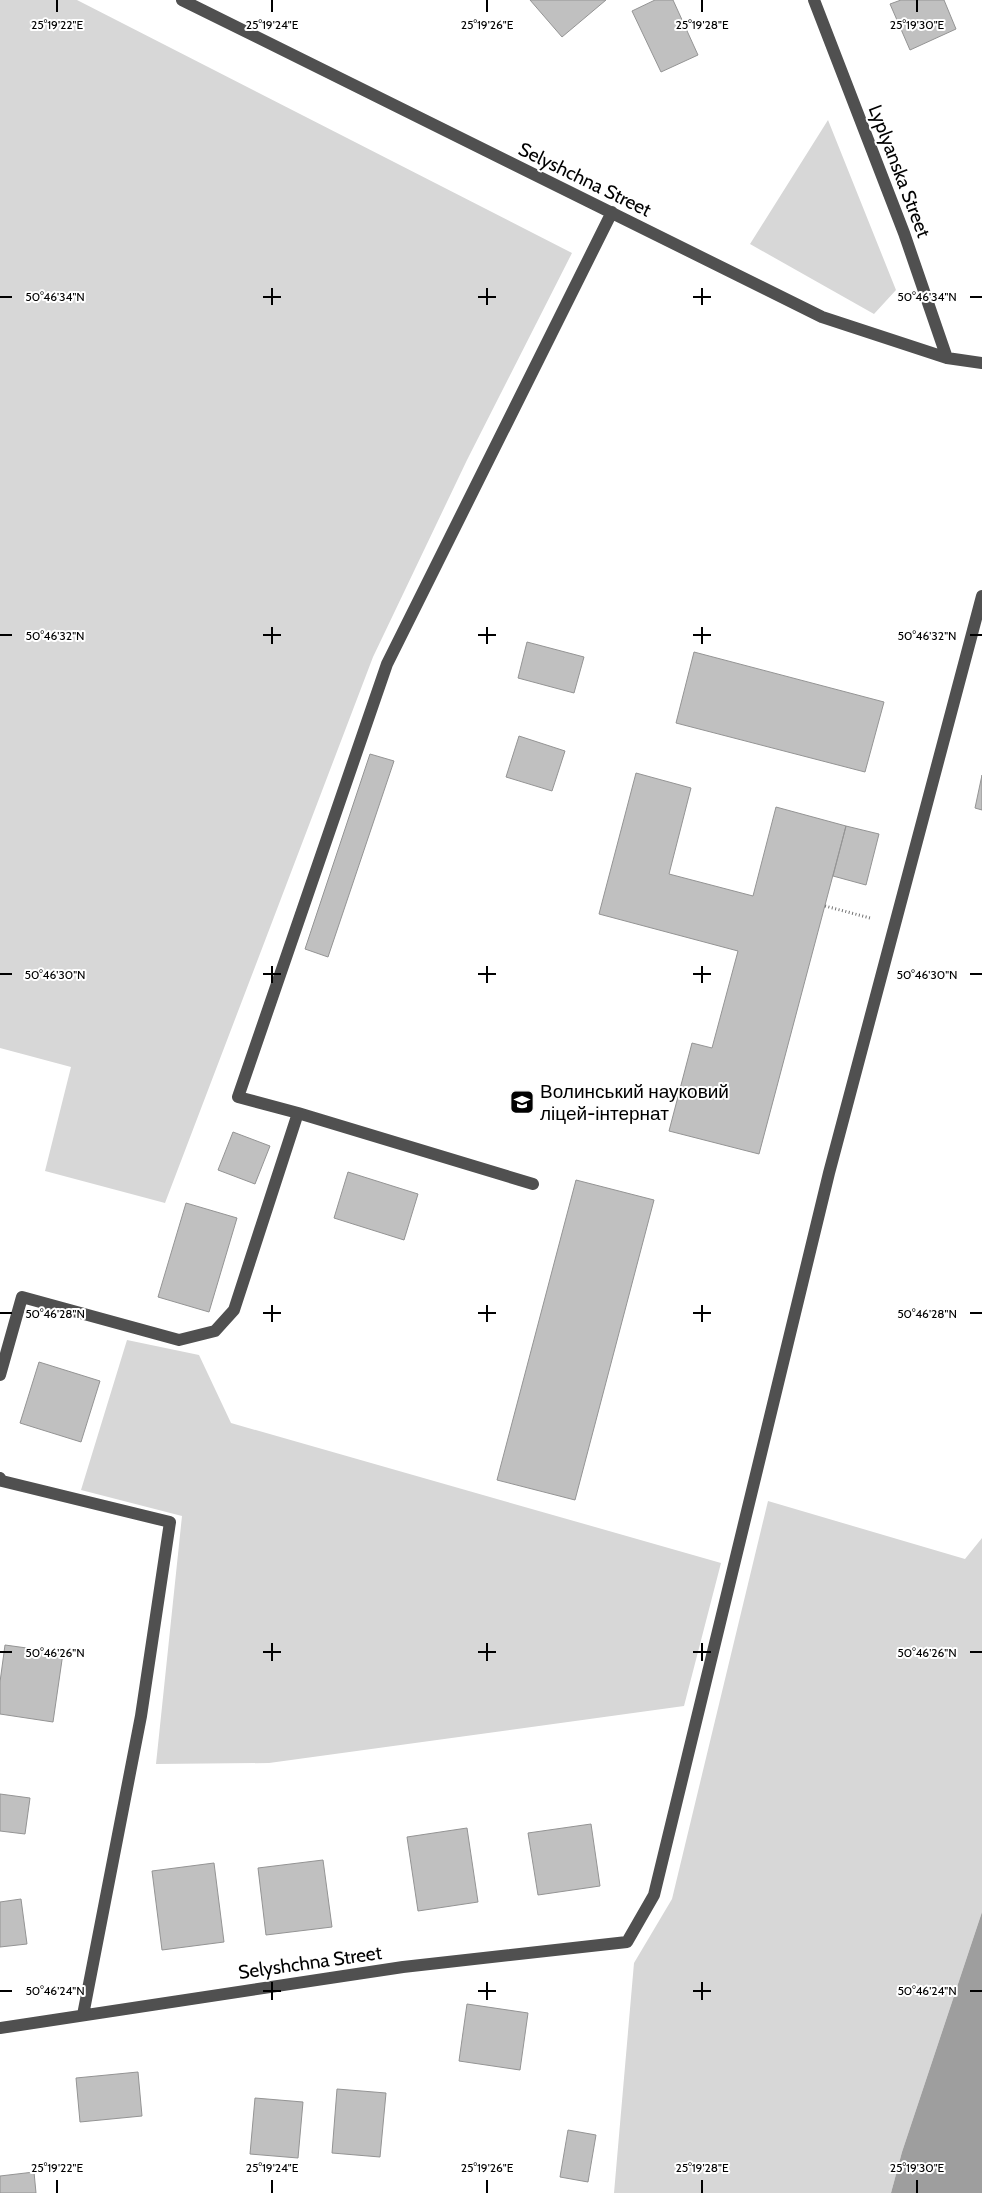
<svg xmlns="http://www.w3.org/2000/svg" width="982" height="2193" font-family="Cabin,sans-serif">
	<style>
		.green { fill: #d7d7d7 }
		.water { fill: #9e9e9e }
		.building { fill: #c0c0c0; stroke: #949494 }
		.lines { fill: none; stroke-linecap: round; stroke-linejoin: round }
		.path { stroke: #727272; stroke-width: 3; stroke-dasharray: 1 2.5; stroke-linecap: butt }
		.minor { stroke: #505050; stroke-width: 12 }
		.ticks { fill: none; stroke: #000; stroke-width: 2 }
		.labels { text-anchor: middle; stroke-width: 4; stroke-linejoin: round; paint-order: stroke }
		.street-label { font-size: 19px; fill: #000; stroke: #fff }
		.poi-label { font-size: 19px; fill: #000; stroke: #fff; text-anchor: start }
		.ticks-label { font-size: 12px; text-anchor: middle; fill: #000; stroke: #fff; stroke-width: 4; stroke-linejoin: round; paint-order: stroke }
	</style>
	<rect width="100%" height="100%" fill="#fff"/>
	<path class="green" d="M0,0H77L572,253L467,460L373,657L165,1203L45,1171L71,1067L0,1048Z
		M828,120L896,290L874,314L750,244Z
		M127,1340L199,1355L231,1423L721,1563L684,1706L269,1763L156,1764L182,1516L81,1490Z
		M768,1501L965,1559L982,1538V1912L902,2152L891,2193H614L634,1963L672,1899Z"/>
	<path class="water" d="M982,1912V2193H891L902,2152Z"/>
	<path class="building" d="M530,0H606L562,37Z
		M655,0H673L698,55L661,72L632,11Z
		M901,0H944L956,29L910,50L890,4Z
		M527,642L584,657L574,693L518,678Z
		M694,652L884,702L865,772L676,723Z
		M519,736L565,751L552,791L506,777Z
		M370,754L394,761L328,957L305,949Z
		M636,773L691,788L669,874L753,896L776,807L846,826L759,1154L669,1131L692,1043L712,1048L738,951L599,914Z
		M982,775V810L975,808Z
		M846,826L879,834L866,885L833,876Z
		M233,1132L270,1146L255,1184L218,1170Z
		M348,1172L418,1194L404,1240L334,1218Z
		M576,1180L654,1200L575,1500L497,1480Z
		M186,1203L237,1218L209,1312L158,1297Z
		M39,1362L100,1381L81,1442L20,1423Z
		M5,1645L63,1653L53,1722L0,1714V1682Z
		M0,1794L30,1798L25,1834L0,1831Z
		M591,1824L600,1886L538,1895L528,1833Z
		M467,1828L478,1902L418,1911L407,1837Z
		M323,1860L332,1927L266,1935L258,1868Z
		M214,1863L224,1942L162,1950L152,1871Z
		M21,1899L27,1944L0,1947V1902Z
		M467,2004L528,2013L520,2070L459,2061Z
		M138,2072L142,2116L80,2122L76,2078Z
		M337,2089L386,2093L380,2157L332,2153Z
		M255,2098L303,2102L298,2158L250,2154Z
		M568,2130L596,2135L588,2182L560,2177Z
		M34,2172L36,2193H0V2176Z"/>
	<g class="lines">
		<path class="path" d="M825,906L870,918"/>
		<path class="minor" d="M182,0L822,317L947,358L982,363
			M814,0L904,233L947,358
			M298,1113L238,1097L387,664L612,212
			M0,1375L22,1297L179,1340L215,1331L234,1310L298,1113L533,1184
			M0,1478L2,1481L170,1522L141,1716L83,2015
			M0,2028L403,1967L627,1942L654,1895L829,1173L982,596"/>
	</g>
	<path class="ticks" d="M57,0V12M272,0V12M487,0V12M702,0V12M917,0V12M272,288V305M487,288V305M702,288V305M0,297H12M263,297H281M478,297H496M693,297H711M970,297H982M272,627V644M487,627V644M702,627V644M0,635H12M263,635H281M478,635H496M693,635H711M970,635H982M272,966V983M487,966V983M702,966V983M0,974H12M263,974H281M478,974H496M693,974H711M970,974H982M272,1305V1322M487,1305V1322M702,1305V1322M0,1313H12M263,1313H281M478,1313H496M693,1313H711M970,1313H982M272,1643V1661M487,1643V1661M702,1643V1661M0,1652H12M263,1652H281M478,1652H496M693,1652H711M970,1652H982M272,1982V2000M487,1982V2000M702,1982V2000M0,1991H12M263,1991H281M478,1991H496M693,1991H711M970,1991H982M57,2180V2193M272,2180V2193M487,2180V2193M702,2180V2193M917,2180V2193"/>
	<defs>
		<g id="school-square" transform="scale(1.25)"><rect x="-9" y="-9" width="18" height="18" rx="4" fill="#000" stroke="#fff"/><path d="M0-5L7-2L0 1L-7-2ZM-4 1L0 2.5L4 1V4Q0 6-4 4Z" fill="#fff"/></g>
	</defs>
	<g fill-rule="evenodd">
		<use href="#school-square" x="522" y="1102"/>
	</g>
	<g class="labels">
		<g class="street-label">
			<text transform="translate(900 171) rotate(69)" y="7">Lyplyanska Street</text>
			<text transform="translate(585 179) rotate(26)" y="7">Selyshchna Street</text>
			<text transform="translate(310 1962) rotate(-8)" y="7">Selyshchna Street</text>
		</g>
		<g class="poi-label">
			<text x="540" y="1098">Волинський науковий<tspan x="540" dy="22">ліцей-інтернат</tspan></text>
		</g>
	</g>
	<g class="ticks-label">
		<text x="57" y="29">25°19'22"E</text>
		<text x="272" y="29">25°19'24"E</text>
		<text x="487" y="29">25°19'26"E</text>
		<text x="702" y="29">25°19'28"E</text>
		<text x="917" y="29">25°19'30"E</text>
		<text x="55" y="301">50°46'34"N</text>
		<text x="927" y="301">50°46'34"N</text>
		<text x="55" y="640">50°46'32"N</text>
		<text x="927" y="640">50°46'32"N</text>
		<text x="55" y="979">50°46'30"N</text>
		<text x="927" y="979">50°46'30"N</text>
		<text x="55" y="1318">50°46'28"N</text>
		<text x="927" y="1318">50°46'28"N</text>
		<text x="55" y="1657">50°46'26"N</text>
		<text x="927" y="1657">50°46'26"N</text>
		<text x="55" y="1995">50°46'24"N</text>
		<text x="927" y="1995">50°46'24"N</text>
		<text x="57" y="2172">25°19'22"E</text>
		<text x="272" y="2172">25°19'24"E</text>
		<text x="487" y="2172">25°19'26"E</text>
		<text x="702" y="2172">25°19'28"E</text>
		<text x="917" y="2172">25°19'30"E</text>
	</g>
</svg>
